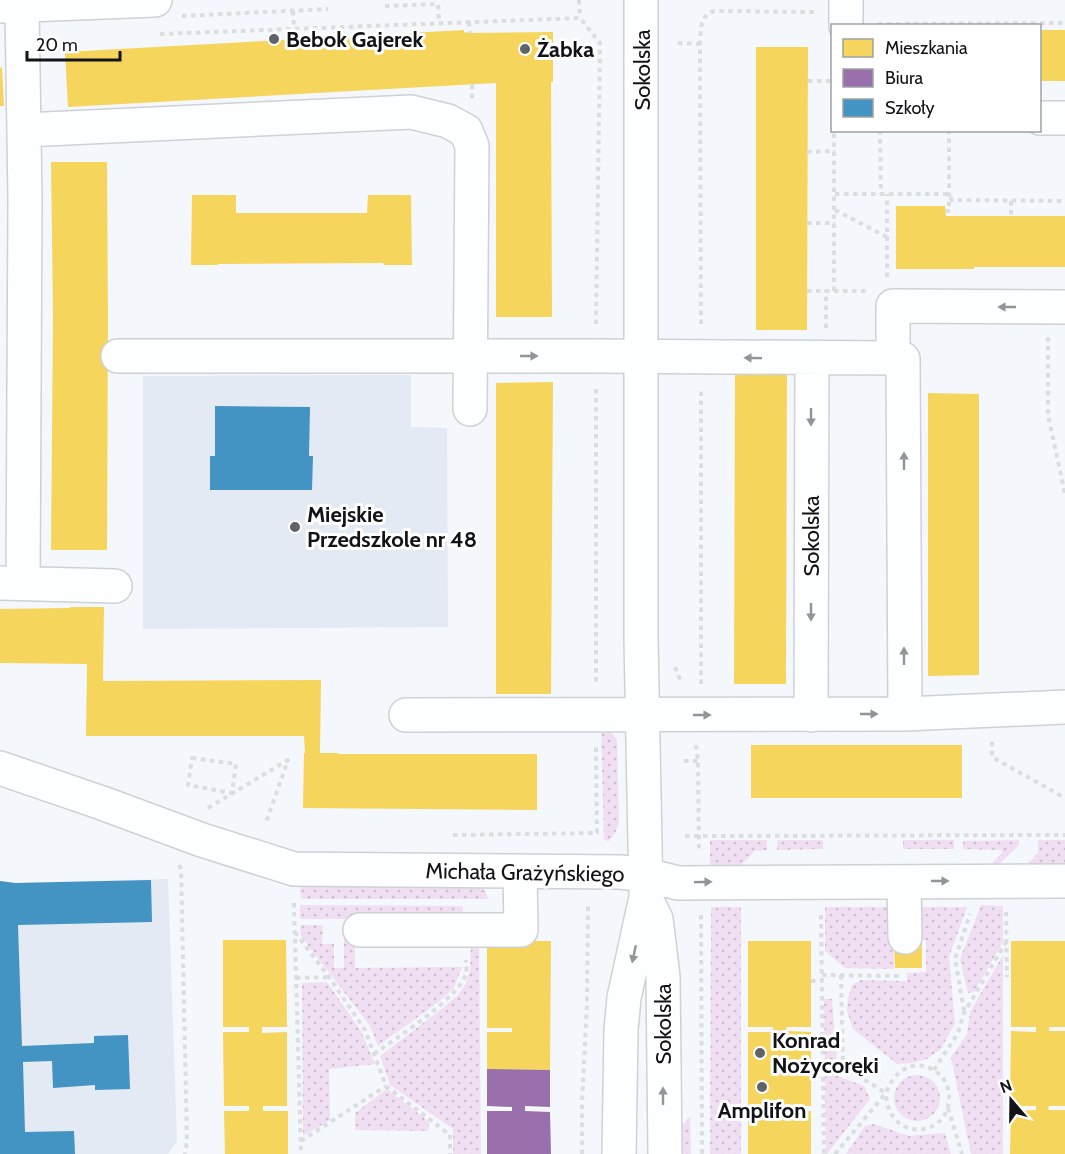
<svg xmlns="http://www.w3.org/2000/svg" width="1065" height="1154" font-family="Cabin,sans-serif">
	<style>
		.built { fill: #e3eaf4 }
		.grass { fill: url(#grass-dots) }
		.homes { fill: #f6d55c }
		.offices { fill: #9970ab }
		.schools { fill: #4393c3 }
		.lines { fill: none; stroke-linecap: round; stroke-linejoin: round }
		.minor-casing { stroke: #ced1d5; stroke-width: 36 }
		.path { stroke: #dcddde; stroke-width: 4; stroke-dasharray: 4.5 4.5; stroke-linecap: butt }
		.minor { stroke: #fdfeff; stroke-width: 33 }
		.oneway { fill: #939497 }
		.poi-dot { fill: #606367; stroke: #fff; stroke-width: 2 }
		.labels { text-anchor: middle; stroke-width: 6; stroke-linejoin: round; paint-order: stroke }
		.poi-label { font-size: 22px; font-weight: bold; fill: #111317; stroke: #fff; text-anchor: start }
		.street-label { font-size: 22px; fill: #111317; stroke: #fff }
	</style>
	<defs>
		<pattern id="grass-dots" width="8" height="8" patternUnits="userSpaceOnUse" patternTransform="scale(1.5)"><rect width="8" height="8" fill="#f0dff2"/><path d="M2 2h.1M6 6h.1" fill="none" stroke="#cdbecf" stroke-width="1.8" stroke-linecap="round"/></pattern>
	</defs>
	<rect width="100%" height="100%" fill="#f4f7fc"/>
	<path class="built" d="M411,375V427L447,428L448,627L143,629V376Z
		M168,879L177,1141L168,1154H0V881L15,883Z"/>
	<path class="grass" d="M601,724L609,728L617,740L619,823L615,833L609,841L604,840Z
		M710,840H767V850L753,851V853L736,870H710Z
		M777,840H823V849L777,850Z
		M903,840H954V849H903Z
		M1019,840V845L990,873L986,870L1003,852L1001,850L963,849V841Z
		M1038,840H1065V870H1022L1038,853Z
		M477,885L485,891L488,899H301L300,887Z
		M300,905L463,906V919H300Z
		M981,905L1003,906V942L974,992L968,993L960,959Z
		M711,907H741V1154H710Z
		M825,907H894V969L845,968L825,951Z
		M917,907H967L949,957L955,1023L941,1049L927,1059L912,1063L897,1064L853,1029L847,1011L848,998L852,985L861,980L907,981V973L926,972V940H918Z
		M300,925H323L322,944H334V968H344V933H355V968L462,967L454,988L440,1001L378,1046L370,1026L301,936Z
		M471,940H479L481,1154H453V1129L390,1085L380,1056L444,1007L458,995L466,983L470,971Z
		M1003,955V1154H971L951,1057L967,1034L970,1012Z
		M327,982L361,1031L375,1064L329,1069L330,1120L303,1136L302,983Z
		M824,999H832L838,1076L864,1086L870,1099L827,1154H826Z
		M894 1098a23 23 0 1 1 46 0a23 23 0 1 1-46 0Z
		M387,1089L429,1122L428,1131L355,1130V1113Z
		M690,1117L691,1154H680L679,1128Z
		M874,1124L909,1136L945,1133L951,1154H846L865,1126Z"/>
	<path class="homes" d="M464,30V32L470,33L553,32V82H551L552,317H496V83L68,107L65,52Z
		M1040,30H1065V81H1040Z
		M756,47H808L807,330H756Z
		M2,67L4,106H0V68Z
		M51,162H107L108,317L107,550H51L53,317Z
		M192,195H236V213H367L368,195H411L412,265H384L383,263L218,264V265H191Z
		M896,206H945L946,216H1065V267H974V269H896Z
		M735,375H787L786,684H734Z
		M553,382L551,694H496V383Z
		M928,393L979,394V675L928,676Z
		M70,607H104L103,681L321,680L320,753H338V754H537V810L303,808L304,753H305L304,736H86L87,664L0,663V609L70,608Z
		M751,745H962V798H751Z
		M223,940H286L287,1027H262V1033L287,1032V1106H263V1111H288V1154H225L224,1111H249V1106H224L223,1032H249V1027H223Z
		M487,941H551L550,1070L487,1069V1032H512V1028H487Z
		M748,941H811V1027H786V1031L811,1032V1106H786V1111H811V1154H748V1111H773V1106H748V1032H773V1027H748Z
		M894,941H922V968H895Z
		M1011,941H1065V1027H1049V1031H1065V1106H1049L1048,1110H1065V1154H1010L1011,1111L1036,1110V1106H1010L1011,1031L1036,1032V1027H1011Z"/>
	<path class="offices" d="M487,1069L550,1070V1107L525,1106V1111L550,1112L551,1154H487V1111H512V1107L487,1106Z"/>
	<path class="schools" d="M215,406L310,407L309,456H313L312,490H210V456H215Z
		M151,880L152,922L18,925L22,1046L94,1043V1036L128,1035L130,1089L95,1090V1085L53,1088L52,1061L23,1062L25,1132L74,1131L75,1154H0V881L15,883Z"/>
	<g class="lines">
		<g class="minor-casing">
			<path id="minor" d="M2,6L155,0
				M22,6L25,200L23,583
				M846,26V0
				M1040,118H1065
				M24,130L411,112L448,121L466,131L472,146L470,409
				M118,356H596L893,358V306L1065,307
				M893,358L903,359L905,714
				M0,583L115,586
				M406,715L905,714L1065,707
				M811,715L812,359
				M0,768L102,803L202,840L294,869L620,872L646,875L678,883L1065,881
				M904,882L905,937
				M648,903L656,919L663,977L665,1154
				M360,930H521L520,871
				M619,1154L621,1030L624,998L646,897L641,638V0"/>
		</g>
		<path class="path" d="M579,0L580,18
			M385,6L438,4L439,23
			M293,11L294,28
			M182,16L328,9
			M469,22L470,33
			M878,24L1065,23
			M160,34L580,18L600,43L596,324
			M678,43L700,44
			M808,81H832
			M472,98V84
			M880,130L881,194
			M807,152L835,151
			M835,194H948L952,200L1065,201
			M1011,201V216
			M835,210L887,237
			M945,211H949V130
			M807,223H835
			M887,277V194
			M807,291H826
			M834,291H866
			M701,324L700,44C701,31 699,16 714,11L816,12
			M826,328V291H834V130
			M1048,337V415L1065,494
			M596,389V684
			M675,667L681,682
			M701,684V389
			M992,742V757L1065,798
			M696,745L698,761L699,851
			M192,758L236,764L232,793L188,785Z
			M684,761H698
			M208,808L288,760L265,825
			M453,835L597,833L596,746
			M685,836L1065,835
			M179,865L181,869L187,1142L185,1154
			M294,903L301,1154
			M1006,912L1007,977
			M701,915L702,1154
			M821,915L824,1154
			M295,932L329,977L365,1030L386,1086L450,1135V1154
			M822,975L903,976
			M841,975L843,1067L886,1093
			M296,978L329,977
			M811,981H821
			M964,1011L955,959L970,914
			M374,1054C396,1038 459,998 466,974C467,970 466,965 466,960
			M934,1070L958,1033L964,1013L1006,942
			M948,1108L962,1154
			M301,1141L386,1086
			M582,1154V1103L587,1004L588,903
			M835,1154L886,1093C894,1069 918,1055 940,1075C946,1081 950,1090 949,1100C946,1140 887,1141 886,1093"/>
		<use href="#minor" class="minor"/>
	</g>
	<defs><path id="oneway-solid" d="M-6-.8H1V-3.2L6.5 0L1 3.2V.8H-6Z" transform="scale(1.5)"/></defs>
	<g class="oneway">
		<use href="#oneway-solid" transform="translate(1007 307) rotate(-180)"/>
		<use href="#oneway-solid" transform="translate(529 356)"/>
		<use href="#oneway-solid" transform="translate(753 358) rotate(-179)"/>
		<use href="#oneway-solid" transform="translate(811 417) rotate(90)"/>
		<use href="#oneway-solid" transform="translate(904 461) rotate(-90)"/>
		<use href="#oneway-solid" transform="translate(811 612) rotate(90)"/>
		<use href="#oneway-solid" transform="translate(904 656) rotate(-90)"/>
		<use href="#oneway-solid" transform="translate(869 714)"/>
		<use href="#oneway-solid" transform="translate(702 715)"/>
		<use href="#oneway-solid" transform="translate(940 881)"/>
		<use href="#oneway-solid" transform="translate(703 882) rotate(-1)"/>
		<use href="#oneway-solid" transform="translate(634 954) rotate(102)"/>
		<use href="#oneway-solid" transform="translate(663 1096) rotate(-90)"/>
	</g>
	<g class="poi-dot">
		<circle cx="274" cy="39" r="6"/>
		<circle cx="525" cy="49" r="6"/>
		<circle cx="295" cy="527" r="6"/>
		<circle cx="760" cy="1053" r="6"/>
		<circle cx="762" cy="1087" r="6"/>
	</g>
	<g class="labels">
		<g class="poi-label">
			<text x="286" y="47">Bebok Gajerek</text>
			<text x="537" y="57">Żabka</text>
			<text x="307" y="522">Miejskie<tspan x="307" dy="25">Przedszkole nr 48</tspan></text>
			<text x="772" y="1048">Konrad<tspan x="772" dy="25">Nożycoręki</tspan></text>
			<text x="762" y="1118" text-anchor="middle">Amplifon</text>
		</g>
		<g class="street-label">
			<text transform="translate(642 70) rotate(-90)" y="8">Sokolska</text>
			<text transform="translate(811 536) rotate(-90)" y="8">Sokolska</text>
			<text transform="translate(525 872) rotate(1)" y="8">Michała Grażyńskiego</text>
			<text transform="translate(663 1024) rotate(-90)" y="8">Sokolska</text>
		</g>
	</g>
	<rect x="831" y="24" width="210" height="108" fill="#ffffff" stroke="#a0a1a2" stroke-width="1.5"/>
	<rect x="843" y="39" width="30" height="18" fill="#f6d55c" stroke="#a0a1a2" stroke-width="1.5"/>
	<text x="885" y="54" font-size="18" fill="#111317">Mieszkania</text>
	<rect x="843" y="69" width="30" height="18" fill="#9970ab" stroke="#a0a1a2" stroke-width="1.5"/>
	<text x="885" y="84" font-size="18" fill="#111317">Biura</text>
	<rect x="843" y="99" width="30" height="18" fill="#4393c3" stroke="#a0a1a2" stroke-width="1.5"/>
	<text x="885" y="114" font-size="18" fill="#111317">Szkoły</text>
	<g transform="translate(1011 1100) rotate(340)" stroke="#ffffff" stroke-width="4.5" paint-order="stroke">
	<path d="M0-4.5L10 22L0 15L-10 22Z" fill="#111317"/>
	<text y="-9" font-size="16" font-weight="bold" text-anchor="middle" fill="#111317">N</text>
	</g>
	<path d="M27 51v9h93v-9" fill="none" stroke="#111317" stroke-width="3"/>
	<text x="36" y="51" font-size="18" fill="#111317" stroke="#ffffff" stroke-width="4.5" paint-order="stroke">20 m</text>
</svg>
